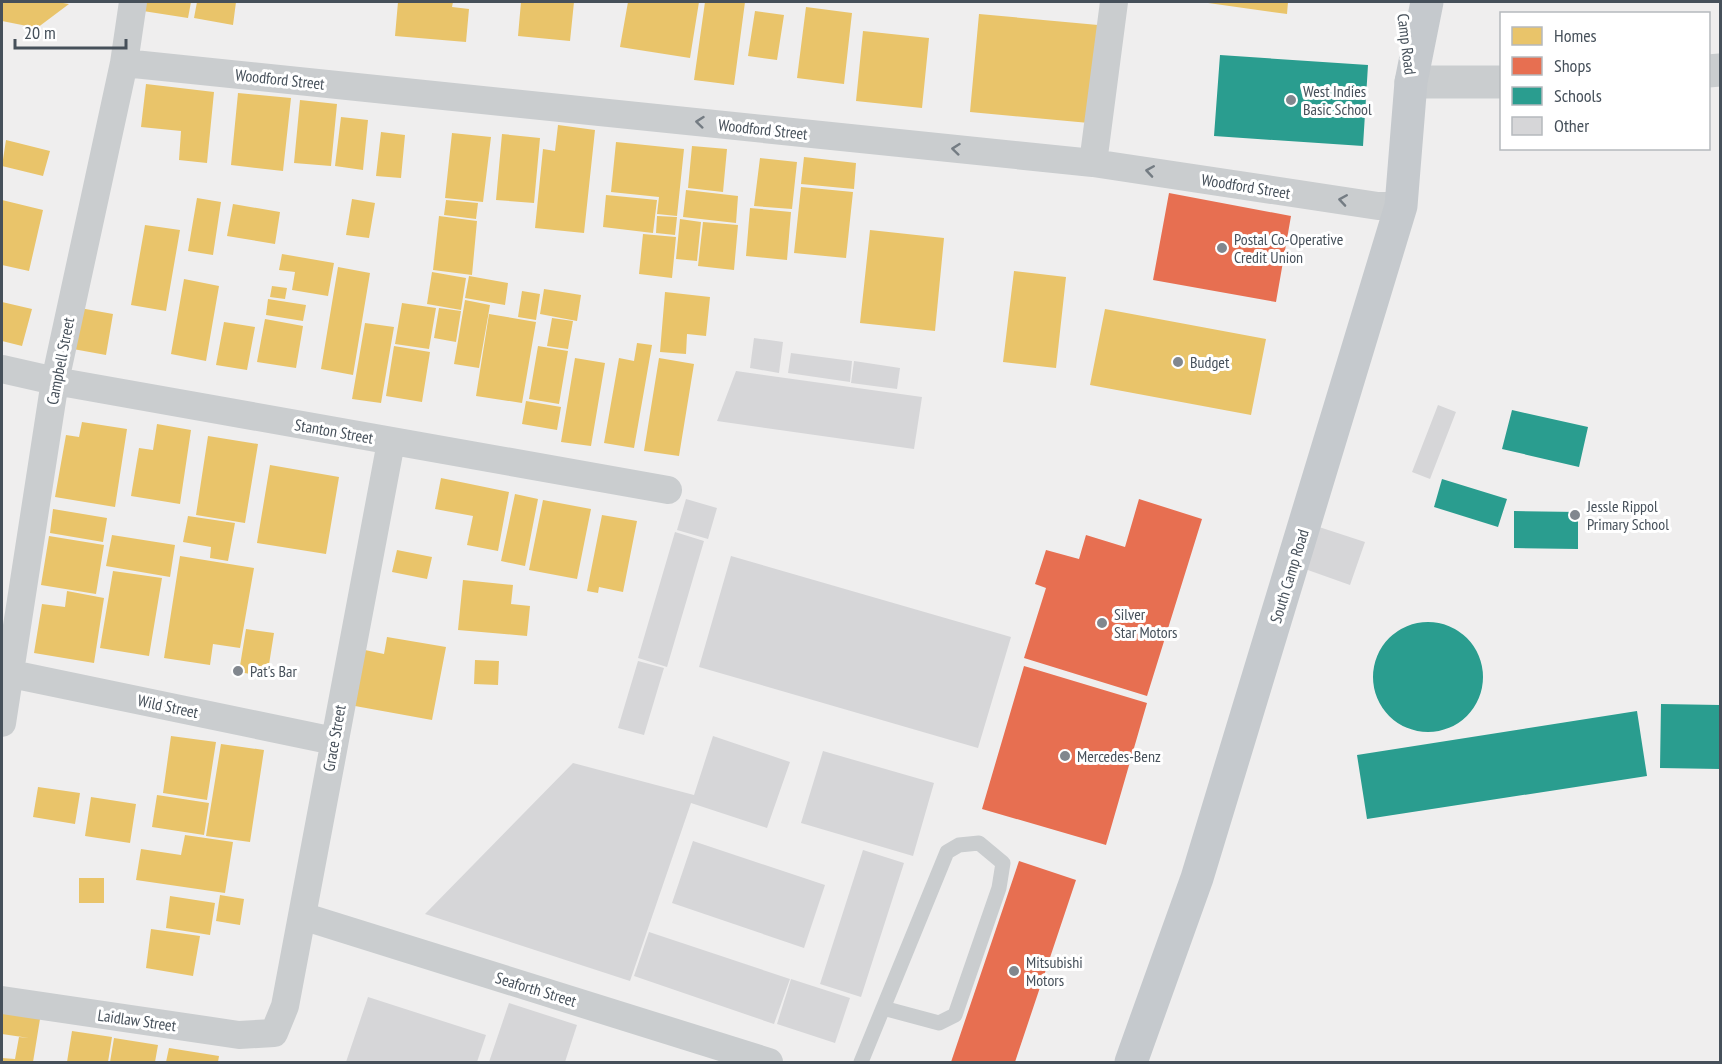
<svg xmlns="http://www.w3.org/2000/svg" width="1722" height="1064" font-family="'PT Sans Narrow',sans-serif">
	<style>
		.homes { fill: #e9c46a }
		.shops { fill: #e76f51 }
		.schools { fill: #2a9d8f }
		.building { fill: #d6d6d8 }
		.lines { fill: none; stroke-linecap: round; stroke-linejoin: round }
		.service { stroke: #cacdcf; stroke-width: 15 }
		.minor { stroke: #cacdcf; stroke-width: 28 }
		.tertiary { stroke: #cacdcf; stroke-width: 33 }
		.primary { stroke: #c5c9cd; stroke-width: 33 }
		.oneway { stroke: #747c83 }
		.poi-dot { fill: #81878e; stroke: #fff; stroke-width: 2 }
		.labels { text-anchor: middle; stroke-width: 6; stroke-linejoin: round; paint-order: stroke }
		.street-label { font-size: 16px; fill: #46505a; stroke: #fff }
		.poi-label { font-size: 16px; fill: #46505a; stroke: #fff; text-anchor: start }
	</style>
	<rect width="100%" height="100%" fill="#efeeee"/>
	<path class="homes" d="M2,2H57L69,4L37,28L2,21Z
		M144,2H191L188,18L143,11Z
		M197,2H236L233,25L194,18Z
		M398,2H453L452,7L469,9L466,42L395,36Z
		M521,2H574L570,41L518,36Z
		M628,2H699L690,58L620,47Z
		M705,2H745L734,85L694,80Z
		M1201,2H1288L1287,14Z
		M806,7L852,13L844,84L797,78Z
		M755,11L784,15L777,60L748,56Z
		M979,14L1098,25L1089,123L970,112Z
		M863,31L929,38L922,108L856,101Z
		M146,84L214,92L207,163L179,160L181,131L141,127Z
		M238,93L291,98L283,171L231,165Z
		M300,100L337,104L331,166L294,163Z
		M341,117L368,120L363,170L335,166Z
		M558,125L595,130L584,233L535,228L543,149L555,151Z
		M381,132L405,135L401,178L376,176Z
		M452,133L491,137L483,202L445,198Z
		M502,134L540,138L534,203L496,200Z
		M6,140L50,151L43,176L2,166Z
		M616,142L684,149L677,216L657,214L659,197L611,192Z
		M692,146L727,149L723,192L688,188Z
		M804,157L856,163L854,189L801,184Z
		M760,158L797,162L792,209L754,206Z
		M801,187L853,192L846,258L794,253Z
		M686,190L738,196L736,223L683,217Z
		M606,195L657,200L653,233L603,227Z
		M197,198L221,202L213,255L188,251Z
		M352,199L375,203L369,238L346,235Z
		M2,200L43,210L29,271L2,265Z
		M446,200L478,203L476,219L444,215Z
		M233,204L280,212L275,244L227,236Z
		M750,208L791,212L787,260L746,256Z
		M439,216L477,221L472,275L433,270Z
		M657,216L677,217L675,235L656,233Z
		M680,219L701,222L697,261L676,259Z
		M703,222L738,225L734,270L698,266Z
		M145,225L180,230L166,311L131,305Z
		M870,230L944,238L935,331L860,323Z
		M643,234L676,237L672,278L639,274Z
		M282,254L334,263L328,296L292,290L295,272L279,270Z
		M338,267L370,273L353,375L321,369Z
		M1014,271L1066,277L1056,368L1003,362Z
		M432,272L466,278L461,310L427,304Z
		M469,276L508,283L505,305L465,298Z
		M184,279L219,286L206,361L171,354Z
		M272,286L287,288L285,299L270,297Z
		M544,289L581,295L577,321L540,314Z
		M522,291L540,294L536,320L518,317Z
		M665,292L710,297L706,336L687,334L686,354L660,352Z
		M268,299L306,305L303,321L266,315Z
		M465,300L490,305L479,368L454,364Z
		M2,302L32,309L22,346L2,341Z
		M402,303L436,308L429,349L395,344Z
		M80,308L113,314L106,355L73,349Z
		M439,308L461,311L456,342L434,338Z
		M1105,309L1266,339L1251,415L1090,385Z
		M489,314L536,322L522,403L476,396Z
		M552,318L573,321L568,349L547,346Z
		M265,319L303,326L296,368L257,362Z
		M224,322L255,327L247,370L216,365Z
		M365,323L394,327L381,403L352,399Z
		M637,343L652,345L634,448L604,443L619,358L634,361Z
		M394,346L430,352L422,402L386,396Z
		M538,346L568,351L559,404L529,399Z
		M575,358L605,363L591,446L561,442Z
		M659,358L694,364L679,456L644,451Z
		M526,401L561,407L557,430L522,424Z
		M82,422L127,429L115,507L55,497L66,435L79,437Z
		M157,424L191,430L180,504L131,496L139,448L153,450Z
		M208,436L258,444L245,523L196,515Z
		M270,465L339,477L326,554L257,543Z
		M441,478L509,492L498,551L467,545L473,516L435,509Z
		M515,494L538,499L525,566L501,561Z
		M543,500L591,509L577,579L529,570Z
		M53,509L107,518L103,542L50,533Z
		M602,515L637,521L623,592L599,587L598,593L587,591Z
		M188,516L235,523L228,561L210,558L211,547L183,542Z
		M112,535L175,545L170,577L106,566Z
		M49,536L104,545L96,594L41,585Z
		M397,550L432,557L427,579L392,572Z
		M180,556L254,568L240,648L213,644L210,665L164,658Z
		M113,571L162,578L149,656L100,648Z
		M463,580L513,585L511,604L530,606L527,636L458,630Z
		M67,591L104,598L94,663L34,653L42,604L65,607Z
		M246,629L274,633L267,677L239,672Z
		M387,637L446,647L432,720L355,706L365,650L384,654Z
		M475,660L499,661L498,685L474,684Z
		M171,736L216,742L207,800L163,793Z
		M221,744L264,750L250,842L206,836Z
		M38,787L80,793L75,824L33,817Z
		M157,795L209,803L204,835L152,827Z
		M91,797L136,804L130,843L85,836Z
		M185,835L233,842L225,893L136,880L141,849L181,855Z
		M79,878H104V903H79Z
		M220,895L244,899L240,925L216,921Z
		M170,896L215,903L210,935L166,928Z
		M151,929L200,936L193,976L146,968Z
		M2,1013L40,1019L33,1062H2V1058L15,1059L19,1037L29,1038L2,1034Z
		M72,1031L112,1037L108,1062H67Z
		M114,1038L158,1045L155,1062H110Z
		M169,1048L219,1056L218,1062H166Z"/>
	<path class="shops" d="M1169,193L1291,216L1276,302L1153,280Z
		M1139,499L1202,519L1147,696L1024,658L1046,588L1035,584L1046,550L1079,559L1086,535L1125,547Z
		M1024,666L1147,703L1106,845L982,809Z
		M1019,861L1076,880L1015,1062H951Z"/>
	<path class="schools" d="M1220,55L1368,65L1363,146L1214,136Z
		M1512,410L1588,427L1579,467L1502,449Z
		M1442,479L1507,499L1498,527L1434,507Z
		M1514,511L1578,512V549L1514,548Z
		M1373 677a55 55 0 1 1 110 0a55 55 0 1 1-110 0Z
		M1661,704L1720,705V769L1660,768Z
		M1637,711L1647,776L1367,819L1357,755Z"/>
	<path class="building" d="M754,338L783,342L779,373L750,368Z
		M791,353L852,361L850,382L788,373Z
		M854,361L900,368L897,389L851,383Z
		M736,371L922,397L914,449L717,421Z
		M1438,405L1456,412L1430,479L1412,472Z
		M686,499L717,508L708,539L677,530Z
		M1319,527L1365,542L1350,585L1305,569Z
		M675,532L704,541L667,667L638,658Z
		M731,556L1011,637L978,748L699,667Z
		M638,661L664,668L644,735L618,728Z
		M713,736L790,762L767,828L691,803L630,981L425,914L573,763L694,795Z
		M823,751L934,783L913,856L801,823Z
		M693,841L825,885L804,948L672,903Z
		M863,850L904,863L861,997L820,984Z
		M649,932L790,979L774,1024L634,976Z
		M791,979L850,998L835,1043L777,1024Z
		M368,997L486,1035L477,1062H346Z
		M509,1003L577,1025L565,1062H489Z"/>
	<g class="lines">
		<path class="service" d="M861,1062L947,852L959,845L979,843L1003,863L999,888L955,1015L939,1023L883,1008"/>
		<path class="minor" d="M124,63L1093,163L1378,206H1401
			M1093,163L1114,2
			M2,369L55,381L668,490
			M2,672L334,741
			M2,723L55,381L124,63L133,2
			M302,916L769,1062
			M2,1000L239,1035L274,1033L285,1006L391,442"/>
		<path class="tertiary" d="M1708,71L1720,70
			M1411,82H1502"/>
		<path class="primary" d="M1131,1062L1197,878L1401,206L1411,82L1427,2"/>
	</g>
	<defs><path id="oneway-chevron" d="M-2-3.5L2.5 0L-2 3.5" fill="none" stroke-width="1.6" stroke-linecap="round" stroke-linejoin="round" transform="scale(1.5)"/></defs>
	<g class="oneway">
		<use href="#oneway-chevron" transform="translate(700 122) rotate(-174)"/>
		<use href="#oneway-chevron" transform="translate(956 149) rotate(-174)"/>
		<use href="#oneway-chevron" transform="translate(1150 171) rotate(-171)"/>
		<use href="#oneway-chevron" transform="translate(1343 200) rotate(-171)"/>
	</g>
	<g class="poi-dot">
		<circle cx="1291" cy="100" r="6"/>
		<circle cx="1222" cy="248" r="6"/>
		<circle cx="1178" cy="362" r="6"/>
		<circle cx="1575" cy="515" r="6"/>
		<circle cx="1102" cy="623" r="6"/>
		<circle cx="238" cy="671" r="6"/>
		<circle cx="1065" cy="756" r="6"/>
		<circle cx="1014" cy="971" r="6"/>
	</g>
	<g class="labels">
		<g class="street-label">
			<text transform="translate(1407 44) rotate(83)" y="6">Camp Road</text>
			<text transform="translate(280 79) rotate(6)" y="6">Woodford Street</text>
			<text transform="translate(763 129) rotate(6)" y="6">Woodford Street</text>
			<text transform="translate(1246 186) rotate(9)" y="6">Woodford Street</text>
			<text transform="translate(60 361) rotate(-79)" y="6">Campbell Street</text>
			<text transform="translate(334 431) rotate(10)" y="6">Stanton Street</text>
			<text transform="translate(1289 576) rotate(-73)" y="6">South Camp Road</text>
			<text transform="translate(168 706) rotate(12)" y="6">Wild Street</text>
			<text transform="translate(334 738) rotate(-80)" y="6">Grace Street</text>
			<text transform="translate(536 989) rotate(17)" y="6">Seaforth Street</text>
			<text transform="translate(137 1020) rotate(8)" y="6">Laidlaw Street</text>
		</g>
		<g class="poi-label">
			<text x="1303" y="97">West Indies<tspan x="1303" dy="18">Basic School</tspan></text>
			<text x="1234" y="245">Postal Co-Operative<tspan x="1234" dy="18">Credit Union</tspan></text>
			<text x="1190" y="368">Budget</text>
			<text x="1587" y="512">Jessle Rippol<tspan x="1587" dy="18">Primary School</tspan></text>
			<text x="1114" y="620">Silver<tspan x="1114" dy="18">Star Motors</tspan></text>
			<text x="250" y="677">Pat's Bar</text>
			<text x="1077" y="762">Mercedes-Benz</text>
			<text x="1026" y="968">Mitsubishi<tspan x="1026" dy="18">Motors</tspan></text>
		</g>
	</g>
	<rect width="1722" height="1064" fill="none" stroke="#46505a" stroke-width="6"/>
	<rect x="1500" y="12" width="210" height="138" fill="#ffffff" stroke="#b5b9bd" stroke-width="1.5"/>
	<rect x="1512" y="27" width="30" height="18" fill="#e9c46a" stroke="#b5b9bd" stroke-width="1.5"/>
	<text x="1554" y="42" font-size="18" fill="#46505a">Homes</text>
	<rect x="1512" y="57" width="30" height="18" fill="#e76f51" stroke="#b5b9bd" stroke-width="1.5"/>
	<text x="1554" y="72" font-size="18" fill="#46505a">Shops</text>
	<rect x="1512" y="87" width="30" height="18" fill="#2a9d8f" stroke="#b5b9bd" stroke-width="1.5"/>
	<text x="1554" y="102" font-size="18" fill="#46505a">Schools</text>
	<rect x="1512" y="117" width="30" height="18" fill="#d6d6d8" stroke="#b5b9bd" stroke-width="1.5"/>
	<text x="1554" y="132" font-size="18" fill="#46505a">Other</text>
	<path d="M15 39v9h111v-9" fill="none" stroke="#46505a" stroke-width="3"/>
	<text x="24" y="39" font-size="18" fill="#46505a" stroke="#ffffff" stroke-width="4.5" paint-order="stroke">20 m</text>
</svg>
